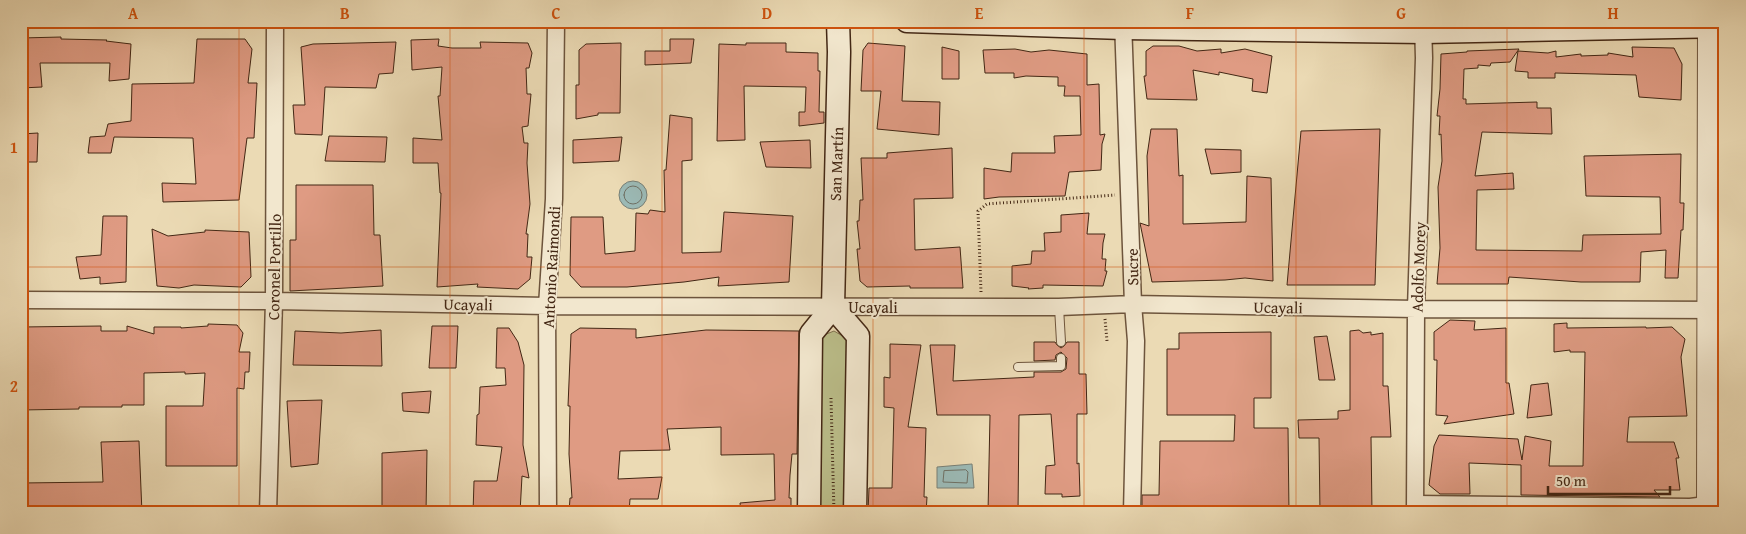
<svg xmlns="http://www.w3.org/2000/svg" width="1746" height="534" font-family="'Gentium Book Plus',serif">
	<style>
		.green { fill: #bbbe8a; stroke: #7f724f }
		.water { fill: #9bb9b5; stroke: #787f75 }
		.lines { fill: none; stroke-linecap: round; stroke-linejoin: round }
		.shore { stroke: #6f7064; stroke-width: 1 }
		.building { fill: #df9b83; stroke: #432714 }
		.service-casing { stroke: #6d543c; stroke-width: 10 }
		.pedestrian-casing { stroke: #6d543c; stroke-width: 15 }
		.minor-casing { stroke: #6d543c; stroke-width: 19 }
		.tertiary-casing { stroke: #6d543c; stroke-width: 22 }
		.secondary-casing { stroke: #432714; stroke-width: 25 }
		.path { stroke: #432714; stroke-width: 3; stroke-dasharray: 1 2.5; stroke-linecap: butt }
		.service { stroke: #f2e7ce; stroke-width: 8 }
		.pedestrian { stroke: #f2e7ce; stroke-width: 12 }
		.minor { stroke: #f2e7ce; stroke-width: 16 }
		.tertiary { stroke: #f2e7ce; stroke-width: 20 }
		.secondary { stroke: #f2e7ce; stroke-width: 22 }
		.grid { fill: none; stroke: #cf520d; stroke-width: 1; stroke-opacity: 0.55 }
		.labels { text-anchor: middle; stroke-width: 4; stroke-linejoin: round; paint-order: stroke }
		.street-label { font-size: 16px; fill: #432714; stroke: #f2e7ce }
		.neatline { fill: none; stroke: #cf520d; stroke-width: 2 }
		.grid-label { font-size: 16px; text-anchor: middle; font-weight: bold; fill: #cf520d }
	</style>
	<rect width="100%" height="100%" fill="#ebdab4"/>
	<filter id="stains"><feTurbulence type="fractalNoise" baseFrequency=".004" numOctaves="4"/><feColorMatrix values="0 0 0 0 .2 0 0 0 0 .09 0 0 0 0 .02 0 0 0 .5 -.17"/></filter>
	<radialGradient id="worn" r=".72"><stop offset=".6" stop-color="#630" stop-opacity="0"/><stop offset="1" stop-color="#630" stop-opacity=".3"/></radialGradient>
	<path class="green" d="M834,331L848,339L849,513H817L814,339Z"/>
	<path class="water" d="M619 195a14 14 0 1 1 28 0a14 14 0 1 1-28 0Z
		M972,464L974,488H937V467Z"/>
	<g class="lines">
		<path class="shore" d="M624 195a9 9 0 1 1 18 0a9 9 0 1 1-18 0Z
			M966,470L968,472L967,483L943,482L944,471Z"/>
	</g>
	<path class="building" d="M61,37V39L107,40L106,41L131,44L129,79L109,81L110,63H40L42,87L21,88V38Z
		M197,39H245L252,49L248,83H257L254,138H247L239,200L163,202L162,183L196,184L193,138L114,137L111,153H88L90,137L105,136L108,124L131,121L132,84L194,83Z
		M439,39L438,46L452,48H481L480,42L528,43L532,53L529,68H526L527,94H531L528,126L522,127L524,143H528L527,163L530,204L526,234H528L527,257H532L530,279L518,289L477,287L478,284L437,287L441,193H440L438,163H413V138L442,140L438,96H440L442,67L412,70L411,40Z
		M670,39H694L691,63L645,65V51H670Z
		M396,42L393,73L379,74L376,88L325,87L322,135L295,134L293,105H305L301,47L313,44Z
		M621,43L620,113H598V115L576,119V85H579V50L586,44Z
		M746,43H786V52L818,53V71H820L819,112H824V123L799,126V112H805L806,87L744,86L745,140L717,141L719,44L746,45Z
		M868,43L905,46L902,101L940,102L939,135L877,129L881,91H861L863,50Z
		M1153,46H1179L1197,51L1221,49V53L1245,49L1272,56L1267,93L1252,91L1253,79L1219,72V75L1193,70L1197,100L1147,99L1144,76H1146V51Z
		M942,47L959,51V79H942Z
		M1632,47L1674,48L1682,64L1681,100L1639,97L1636,75L1555,73V78H1528V72L1515,71L1518,51L1548,53L1556,51V57L1581,54V56L1608,55V53L1633,57Z
		M1015,49L1031,52L1049,50L1087,54V85L1099,84L1100,135L1105,134L1102,144L1101,170L1069,172L1065,196L999,197L984,199V168L1011,172L1012,153H1055L1054,136L1081,135L1080,96H1064L1065,86H1058V77L1026,76L1014,78V73H985L983,50Z
		M1519,49L1510,62L1491,63L1490,66L1478,65V68L1464,69L1463,99H1466V104L1537,102V108H1551L1552,134L1482,132L1475,176L1513,173L1514,189L1477,190L1476,250L1582,251L1583,235L1661,234L1660,197L1586,196L1584,156L1681,154L1680,203H1684L1683,230H1681L1678,278H1665L1666,250L1641,252L1640,282H1581L1509,277L1508,284H1437L1440,248L1438,187L1442,161L1441,134L1439,135L1440,116H1437L1440,89L1441,54L1467,52V51Z
		M670,115L692,118V160L682,161V253L721,252L724,212L793,216L789,282L718,286L719,277L684,282L627,287H581L570,275L571,217H603L605,254L635,251L636,213L648,214L650,210L665,212L664,170H666Z
		M1151,129H1177L1179,176L1183,175V224L1246,222L1247,176L1271,178L1273,281L1245,278L1225,280L1152,282L1140,223L1149,226L1147,156Z
		M1380,129L1375,285H1287L1301,131Z
		M38,133L37,162H21V134Z
		M329,136L387,137L385,162L325,161Z
		M622,137L619,161L573,163V140Z
		M810,140L811,168L766,167L760,142Z
		M952,148L953,198L914,199L915,250L960,247L963,288H910V286L867,287L860,281L857,249H860L857,221H859L860,200H863L861,158H887V153Z
		M1205,149L1241,150V172L1211,174Z
		M296,185H373L374,235H380L383,286L290,291V240H296Z
		M1089,213L1087,234H1105L1103,243L1102,259H1106L1105,271H1107L1103,286L1043,285V288L1028,289L1029,288L1012,286V266L1031,264L1032,251H1045L1044,233L1061,232V215Z
		M103,216H127L126,282L100,284V277L80,279L76,257L101,255Z
		M152,229L168,236L205,232V230L249,232L251,277L241,287L194,285L179,288L157,286Z
		M1450,320L1475,321L1474,330L1506,328V383H1509L1514,414L1444,424L1448,416L1436,415L1437,360H1434V332Z
		M1567,323V328L1646,327V328L1672,327L1685,339L1681,357L1687,416L1629,417L1627,442H1674L1679,458H1676L1680,490H1654L1660,497L1521,495V465L1469,463L1470,494H1440L1429,485L1434,446L1439,435L1518,439L1522,460L1525,436L1551,441L1549,466H1583L1585,352H1570V350L1554,352V324Z
		M208,324L237,325L243,333L239,352H250L249,372H245L244,389L237,388V466H166V406H203L205,373L185,374V372L144,373V405H122V407H79V409L21,410V327L101,326V331H127V326L154,334V327H181V328L208,326Z
		M432,326H458L456,368H429Z
		M497,328H509L518,342L524,365L523,445L529,478L522,476L520,513H473L474,481H497L502,447L476,445L477,415L479,414L480,387L506,385L505,368H496Z
		M580,328L636,329V338L706,330L799,331L797,454H792L790,475L789,498H791V513H741L740,503L775,500L774,454L721,455V427L667,429L670,450L620,451L618,479L662,477L658,499H630L629,513H569L570,498H572L569,454L570,406H568L571,334Z
		M381,330L382,366L293,365L295,331L341,333Z
		M1359,330L1363,333L1371,332V335L1383,333V386H1388L1391,437H1371L1372,513H1320L1319,438H1299L1298,420L1338,419V411L1350,410V331Z
		M1271,332V398H1254V428H1288L1289,513H1142V495H1159L1160,441H1234L1235,415H1167V349H1179V333Z
		M1327,336L1335,380H1319L1314,337Z
		M1034,342H1055L1057,345L1061,348L1064,346L1067,342H1079V374H1086L1087,414H1077V464L1079,463L1080,496L1062,497V494H1045L1046,466L1055,465L1051,414L1019,415L1018,513H988L990,415H937L930,345H955L953,381L1034,377V372H1061L1066,369L1067,358L1061,352L1056,355L1055,360L1034,361Z
		M890,344L921,345L908,427L926,428L924,497H927L926,513H868L869,488H892L894,408L884,407V377L890,378Z
		M1548,383L1552,415L1527,418L1531,385Z
		M431,391L429,413L403,411L402,393Z
		M322,400L318,464L291,467L287,401Z
		M139,441L142,513H35V510H21V483L103,482L101,442Z
		M427,450L426,513H382V453Z"/>
	<g class="lines">
		<g class="service-casing">
			<path id="service" d="M1059,307L1061,342
				M1018,367L1061,366V358"/>
		</g>
		<g class="pedestrian-casing">
			<path id="pedestrian" d="M1415,502L1690,505L1706,503"/>
		</g>
		<g class="minor-casing">
			<path id="minor" d="M1123,21L1133,304L1136,341L1132,513
				M21,300L274,301L547,306L1059,307L1133,304L1416,309L1725,310
				M268,513L274,301L275,21
				M548,513L547,306L554,199L556,21
				M1415,513L1416,309L1424,58L1423,23"/>
		</g>
		<g class="tertiary-casing">
			<path id="tertiary" d="M1707,513L1708,21"/>
		</g>
		<g class="secondary-casing">
			<path id="secondary" d="M907,21L1123,28L1424,32L1725,26
				M833,307L858,336L855,513
				M809,513L811,334L833,307L839,52L838,21"/>
		</g>
		<path class="path" d="M981,292L978,211L987,204L1115,195
			M1105,319L1107,341
			M831,398L834,513"/>
		<use href="#service" class="service"/>
		<use href="#pedestrian" class="pedestrian"/>
		<use href="#minor" class="minor"/>
		<use href="#tertiary" class="tertiary"/>
		<use href="#secondary" class="secondary"/>
	</g>
	<path class="grid" d="M239,21V513M450,21V513M662,21V513M873,21V513M1084,21V513M1296,21V513M1507,21V513M21,267H1725"/>
	<g class="labels">
		<g class="street-label">
			<text transform="translate(836 164) rotate(-88)" y="6">San Martín</text>
			<text transform="translate(274 267) rotate(-89)" y="6">Coronel Portillo</text>
			<text transform="translate(551 267) rotate(-87)" y="6">Antonio Raimondi</text>
			<text transform="translate(1132 267) rotate(-91)" y="6">Sucre</text>
			<text transform="translate(1418 267) rotate(-88)" y="6">Adolfo Morey</text>
			<text transform="translate(468 304) rotate(1)" y="6">Ucayali</text>
			<text x="873" y="313">Ucayali</text>
			<text transform="translate(1278 307) rotate(1)" y="6">Ucayali</text>
		</g>
	</g>
	<rect width="1746" height="534" fill="none" stroke="#ebdab4" stroke-width="55"/>
	<path d="M1548 486v8h122v-8" fill="none" stroke="#432714" stroke-width="2.5"/>
	<text x="1556" y="486" font-size="15" fill="#432714" stroke="#f2e7ce" stroke-width="4" paint-order="stroke">50 m</text>
	<rect x="28" y="28" width="1690" height="478" class="neatline"/>
	<g class="grid-label">
		<text x="133" y="19">A</text>
		<text x="345" y="19">B</text>
		<text x="556" y="19">C</text>
		<text x="767" y="19">D</text>
		<text x="979" y="19">E</text>
		<text x="1190" y="19">F</text>
		<text x="1401" y="19">G</text>
		<text x="1613" y="19">H</text>
		<text x="14" y="153">1</text>
		<text x="14" y="392">2</text>
	</g>
	<rect width="100%" height="100%" filter="url(#stains)"/>
	<rect width="100%" height="100%" fill="url(#worn)"/>
</svg>
